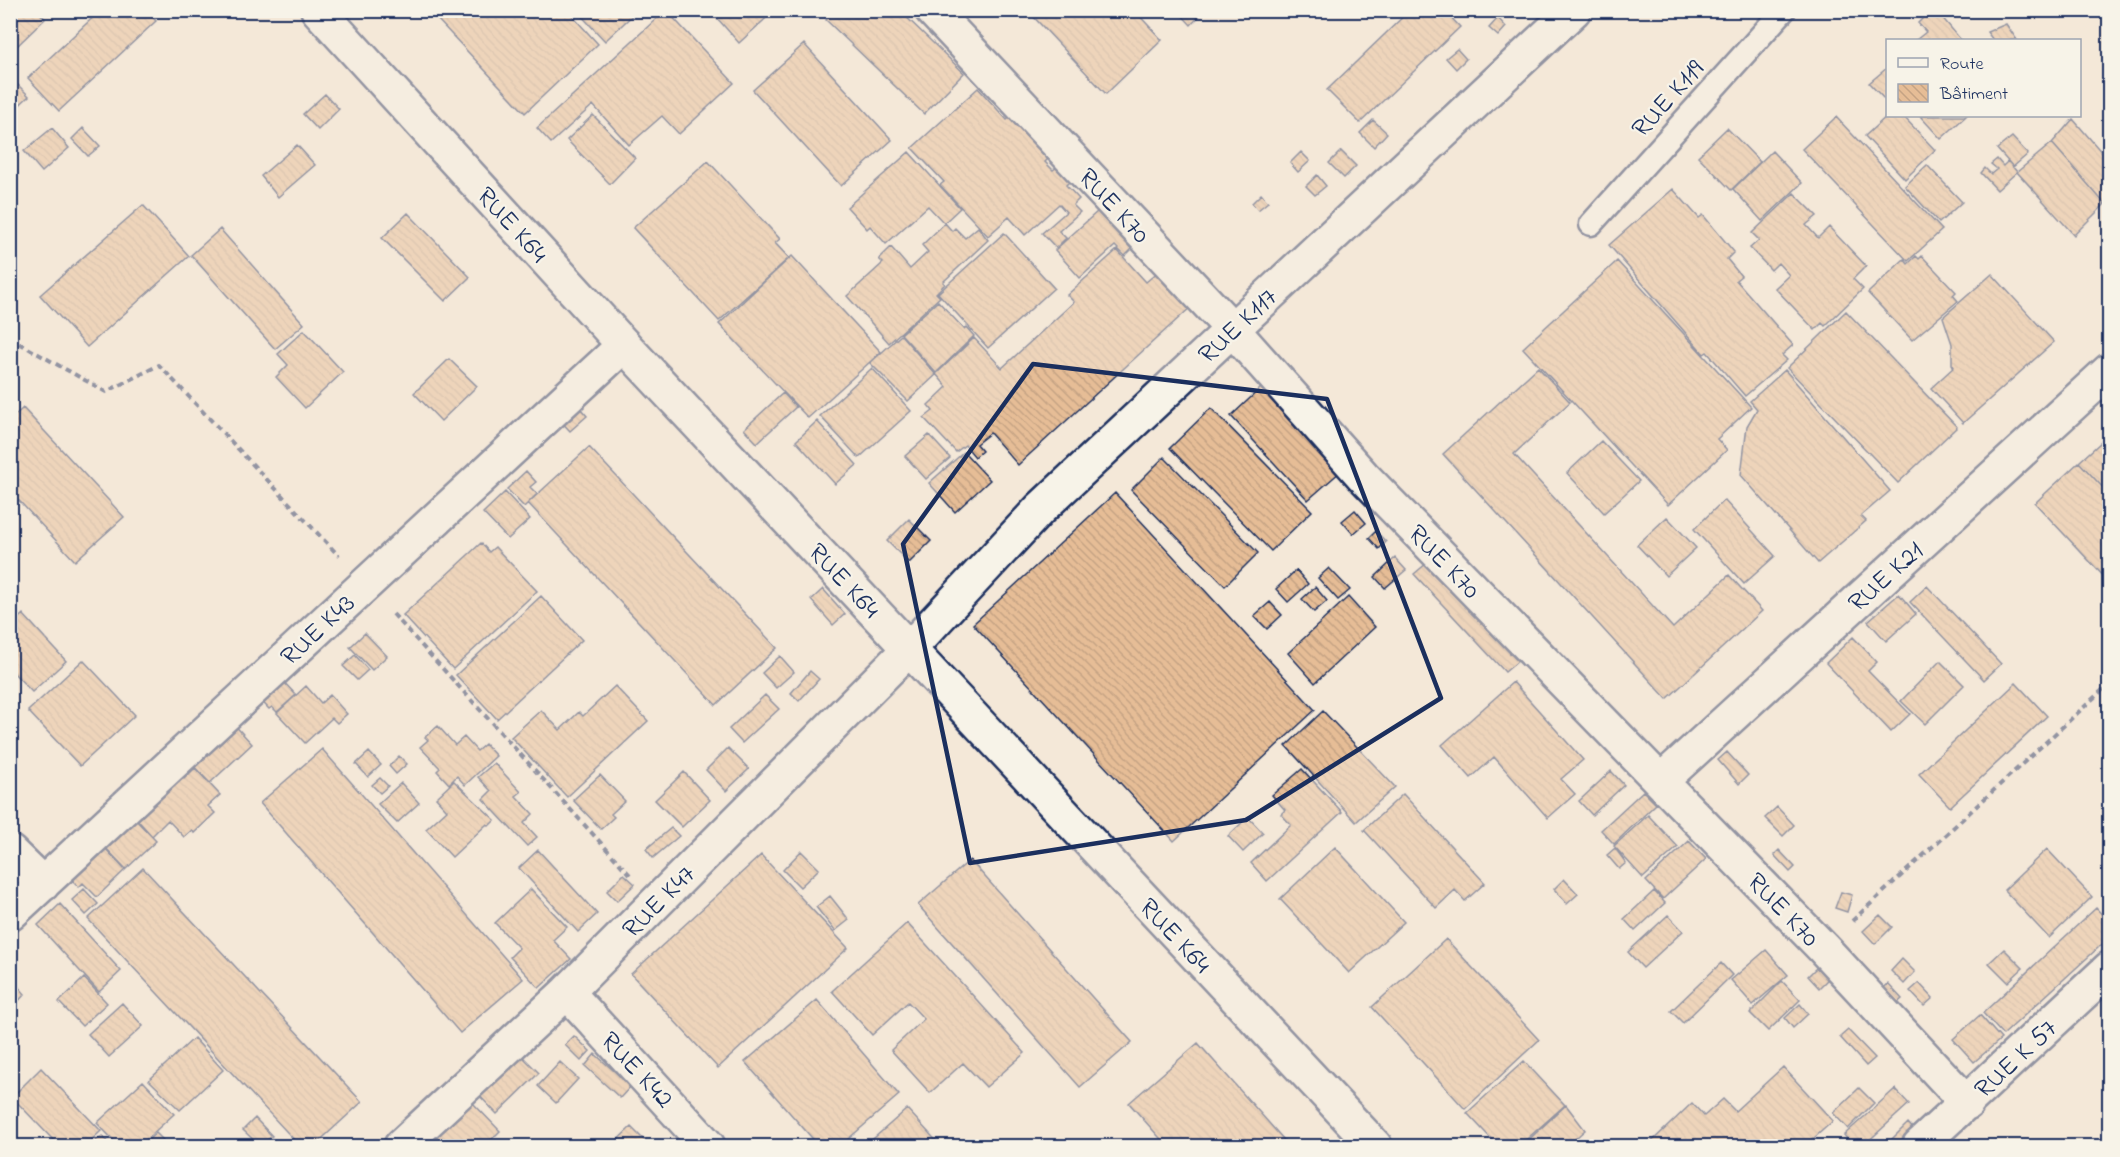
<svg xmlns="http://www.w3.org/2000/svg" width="2120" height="1157" font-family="'Indie Flower',sans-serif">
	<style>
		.building { fill: url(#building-back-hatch); stroke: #1b2f5e; stroke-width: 1.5 }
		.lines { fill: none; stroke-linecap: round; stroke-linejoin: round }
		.lane-casing { stroke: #1b2f5e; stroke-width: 27 }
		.street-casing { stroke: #1b2f5e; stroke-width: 38 }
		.secondary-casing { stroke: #1b2f5e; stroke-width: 38 }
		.path { stroke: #1b2f5e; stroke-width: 4; stroke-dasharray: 6 4.5; stroke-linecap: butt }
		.lane { stroke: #f7f3e8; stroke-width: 22 }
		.street { stroke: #f7f3e8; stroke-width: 33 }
		.secondary { stroke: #f7f3e8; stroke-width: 33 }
		.marked { fill: none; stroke: #1b2f5e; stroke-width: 4.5; stroke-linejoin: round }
		.labels { text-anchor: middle; stroke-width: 4.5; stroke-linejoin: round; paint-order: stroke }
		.street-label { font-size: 27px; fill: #1b2f5e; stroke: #f7f3e8 }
	</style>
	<defs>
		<pattern id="building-back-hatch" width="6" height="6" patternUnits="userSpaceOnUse" patternTransform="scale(1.5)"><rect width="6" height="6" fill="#e6bd96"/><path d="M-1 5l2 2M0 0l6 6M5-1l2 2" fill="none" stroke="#c5a384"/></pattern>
	</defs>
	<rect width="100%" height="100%" fill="#f4e8d8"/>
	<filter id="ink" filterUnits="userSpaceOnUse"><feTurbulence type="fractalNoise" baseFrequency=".0167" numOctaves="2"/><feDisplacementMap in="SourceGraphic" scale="12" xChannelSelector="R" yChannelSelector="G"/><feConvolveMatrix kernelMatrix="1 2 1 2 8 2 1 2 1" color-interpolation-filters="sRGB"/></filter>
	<g filter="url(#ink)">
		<path class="building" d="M10,10H37L45,19L16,47L10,41Z
			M101,10H146L156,21L59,111L28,78Z
			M445,10H567L598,44L525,113L437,19Z
			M576,10H638L605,41Z
			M666,10L734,83L679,134L662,116L629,145L593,105L551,143L537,128Z
			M710,10H775L739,43Z
			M835,10H899L964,73L924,114L826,20Z
			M1027,10H1134L1162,40L1106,94Z
			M1177,10H1205L1191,25Z
			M1410,10H1444L1460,27L1360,123L1327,90Z
			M1931,10H1936L1961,40H1916L1926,32L1918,23Z
			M1498,18L1506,27L1498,36L1489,28Z
			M2006,24L2017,40H1993L1987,32Z
			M804,44L892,140L841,186L753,90Z
			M1457,49L1466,59L1456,69L1446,58Z
			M1888,67V103L1869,83Z
			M10,77L29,96L10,114Z
			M978,88L1007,120L1012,116L1050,157L1045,162L1053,170L1060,165L1072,179L1066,185L1079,199L1073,205L1080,212L1059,231L1066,238L1056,248L1042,233L1066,212L1059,204L1025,235L1009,217L988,236L940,185L944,182L912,148Z
			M325,94L339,109L318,130L303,114Z
			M593,115L635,158L610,184L567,140Z
			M1888,115L1903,116L1935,150L1905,179L1865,136Z
			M1920,116H1966L1941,139Z
			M1836,117L1942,230L1908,261L1802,149Z
			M2073,119L2110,162V201L2105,204L2052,143Z
			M1373,120L1387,133L1374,147L1360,133Z
			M52,128L69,148L42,172L24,151Z
			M83,128L100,146L88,156L72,139Z
			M1727,128L1760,162L1731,190L1698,156Z
			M2012,137L2028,154L2013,167L1997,149Z
			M2052,143L2105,204L2074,235L2017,172Z
			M297,145L315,165L278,197L261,176Z
			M1341,151L1356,166L1344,178L1329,163Z
			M1772,151L1802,183L1762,221L1733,189Z
			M909,152L960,208L944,223L928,206L886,244L870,226L867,229L847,207Z
			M1301,152L1310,161L1298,172L1290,163Z
			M1997,159L2003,166L2008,161L2017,172L1997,190L1981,173L1985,168L1991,174L1997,169L1991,164Z
			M708,161L780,239L775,243L789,258L719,321L633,228Z
			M1927,165L1962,202L1939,223L1905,186Z
			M1317,175L1326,186L1315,195L1306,186Z
			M1673,189L1699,218L1703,215L1734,252L1727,259L1741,276L1736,280L1793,345L1782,355L1787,360L1745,396L1707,352L1704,354L1609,245Z
			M1794,193L1817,216L1806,225L1818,238L1829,227L1866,266L1853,279L1863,289L1825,326L1822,323L1815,330L1775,288L1789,275L1778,263L1771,270L1750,248L1759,240L1752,233Z
			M1261,194L1268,202L1258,210L1252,203Z
			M143,205L189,256L87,347L40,295Z
			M1098,211L1132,249L1125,256L1115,246L1080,278L1055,250Z
			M408,213L470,277L445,301L382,238Z
			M945,223L952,231L955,228L965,238L978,227L988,240L943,282L945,284L936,293L940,297L889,343L847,296L883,263L879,259L891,247L910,269L928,252L922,245Z
			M220,229L304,324L275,349L191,255Z
			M1004,233L1054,288L988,348L938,293Z
			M1117,250L1146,282L1160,270L1192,306L1018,465L990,433L976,444L982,451L975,457L965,445L956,452L924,418L933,411L928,405L947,387L936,374L974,338L1002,368L1074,302L1067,295Z
			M792,256L881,352L808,418L719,324Z
			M1916,256L1919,259L1922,256L1956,292L1953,295L1958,301L1912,340L1868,293L1904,259L1908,264Z
			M1617,261L1751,407L1717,439L1727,450L1668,505L1523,348Z
			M1992,274L2054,342L1963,423L1931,388L1954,367L1952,364V344L1943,317Z
			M938,301L964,329L966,327L974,336L936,373L901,334Z
			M1846,311L1957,427L1898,483L1787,368Z
			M304,330L343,372L305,408L276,377L288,365L278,354Z
			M901,335L936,375L908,401L870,363Z
			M449,359L477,386L441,421L414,393Z
			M1538,367L1570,402L1514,454L1673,628L1729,575L1762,611L1667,699L1443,454Z
			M872,368L911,411L859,458L820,416Z
			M1785,370L1890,491L1861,516L1866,521L1818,563L1741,475L1747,426L1757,409L1750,401Z
			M1263,386L1341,471L1308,500L1231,416Z
			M783,393L796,407L757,443L744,429Z
			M574,401L587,416L570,431L557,417Z
			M23,408L124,517L75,561L10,491V420Z
			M1211,408L1312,511L1271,551L1170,448Z
			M817,421L857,465L835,484L796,441Z
			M2110,434V495L2079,462Z
			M929,435L950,458L926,479L905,456Z
			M1601,441L1639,481L1604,513L1567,473Z
			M589,447L777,648L716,705L528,503Z
			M964,452L990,480L955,512L929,483Z
			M1164,457L1258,553L1225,586L1131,490Z
			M2079,462L2110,495V583L2035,503Z
			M526,471L536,482L530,487L537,494L524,507L507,489Z
			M505,492L530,519L508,539L483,513Z
			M1115,493L1315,710L1174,841L973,624Z
			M1724,500L1775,556L1744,584L1694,529Z
			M1355,510L1366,523L1353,534L1342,521Z
			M1667,517L1696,548L1666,576L1637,545Z
			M909,519L931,541L909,563L887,541Z
			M1376,531L1386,542L1379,549L1369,538Z
			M481,543L489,552L495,547L537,591L453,669L403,615Z
			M1395,558L1406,570L1385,588L1375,577Z
			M1427,563L1518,661L1505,672L1414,574Z
			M1329,568L1350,590L1338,600L1318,578Z
			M1296,570L1308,584L1288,602L1276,589Z
			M1927,586L2001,664L1984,680L1910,602Z
			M1315,587L1327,601L1314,612L1302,599Z
			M823,589L845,614L833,625L811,600Z
			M1899,594L1916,614L1886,641L1868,621Z
			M541,596L582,640L497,719L456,675Z
			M1348,597L1375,627L1315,683L1288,653Z
			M1270,602L1282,615L1267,629L1254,616Z
			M23,614L66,661L32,692L10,669V626Z
			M365,633L387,656L372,670L350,647Z
			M1853,637L1877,662L1868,671L1910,714L1891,732L1826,663Z
			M355,655L368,670L357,680L343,666Z
			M780,656L794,672L776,688L762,673Z
			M83,660L135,715L80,766L28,711Z
			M1940,661L1964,685L1925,724L1901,701Z
			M810,671L819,679L799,701L791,693Z
			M279,677L296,695L277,712L272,707L269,709L253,692Z
			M1513,682L1583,760L1561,779L1575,794L1548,818L1494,757L1471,778L1442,745Z
			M2016,683L2047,716L1950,807L1919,774Z
			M306,686L321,703L330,695L347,714L337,723L332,718L305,743L277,713Z
			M615,686L648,721L567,797L511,737L541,710L560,730L579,712L583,716Z
			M765,695L779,709L742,743L729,729Z
			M1323,711L1395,787L1356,822L1286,746Z
			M230,720L252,744L210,783L184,756Z
			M438,726L455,745L464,737L477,751L485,744L496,756L465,785L457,776L449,784L437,771L440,768L420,747L428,740L425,737Z
			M728,748L749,769L726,791L706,770Z
			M322,749L523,979L460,1033L260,803Z
			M369,752L381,765L368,777L356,764Z
			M1727,752L1748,775L1739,784L1718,760Z
			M399,756L407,764L396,774L389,766Z
			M494,763L521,792L516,796L533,814L524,823L537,837L527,846L483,799L491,791L478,777Z
			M195,768L220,795L208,806L215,813L194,833L192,830L184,837L168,820L152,836L134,816L175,770L184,779Z
			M1302,769L1342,812L1267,881L1251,863L1291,825L1281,814L1285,810L1272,795Z
			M1611,771L1624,785L1592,815L1579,801Z
			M684,772L710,800L682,827L655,800Z
			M600,775L625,801L611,814L614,817L601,829L573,800Z
			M380,778L388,786L380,793L372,785Z
			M454,781L495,820L489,826L487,824L452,857L426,829L447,810L436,798Z
			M401,783L419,803L397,823L378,804Z
			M1643,791L1656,804L1614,844L1601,830Z
			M1403,794L1485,883L1465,901L1455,890L1436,908L1364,830Z
			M1777,807L1794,825L1783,836L1765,818Z
			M131,815L156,841L126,869L103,845Z
			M1648,815L1678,847L1643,878L1614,846Z
			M1248,817L1263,833L1243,852L1228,836Z
			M671,828L679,836L653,858L646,849Z
			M1689,841L1706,859L1663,899L1646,881Z
			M1335,847L1404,922L1349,973L1280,899Z
			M105,848L125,870L97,897L83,883L79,887L69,877Z
			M1615,848L1626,863L1619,869L1607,855Z
			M2047,849L2092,897L2049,938L2004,890Z
			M538,850L597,914L578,932L519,868Z
			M1779,850L1795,867L1790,872L1774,855Z
			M801,851L819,869L800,887L783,870Z
			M761,855L848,948L718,1068L631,974Z
			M970,860L1132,1042L1080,1087L918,905Z
			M143,868L362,1102L314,1146H300L88,919Z
			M624,874L635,884L617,901L607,891Z
			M1564,879L1578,894L1567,904L1554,889Z
			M84,889L98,904L86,915L72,900Z
			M531,889L567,927L553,940L571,959L539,988L510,957L519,948L495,923Z
			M1654,891L1665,903L1635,931L1624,919Z
			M1841,892L1852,895L1847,912L1835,908Z
			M830,896L849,920L835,931L816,907Z
			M60,904L121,971L99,992L38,925Z
			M2096,908L2110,923V937L2003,1035L1983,1013Z
			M1668,915L1683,931L1643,968L1628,952Z
			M1880,915L1892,927L1875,944L1863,931Z
			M907,923L1025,1053L986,1087L963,1063L930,1093L891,1050L924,1019L908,1002L872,1035L832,991Z
			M1446,939L1539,1040L1465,1109L1372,1007Z
			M2004,949L2023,968L2008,982L1989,963Z
			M1766,950L1788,975L1753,1005L1731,980Z
			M1902,959L1915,972L1904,984L1891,971Z
			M1721,963L1732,975L1683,1023L1671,1011Z
			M1819,965L1830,977L1819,988L1808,976Z
			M10,977L25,994L13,1007L10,1003Z
			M84,978L107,1003L82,1026L59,1002Z
			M1782,981L1800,1000L1768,1031L1750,1013Z
			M1919,983L1933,998L1924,1006L1910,991Z
			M1888,984L1902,999L1893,1007L1879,992Z
			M817,1000L899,1095L840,1146H819L745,1062Z
			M122,1003L143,1026L109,1057L88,1034Z
			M1800,1004L1808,1014L1793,1028L1785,1018Z
			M1980,1015L2001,1039L1974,1062L1953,1039Z
			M1848,1030L1875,1058L1866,1066L1840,1037Z
			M574,1036L590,1051L581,1061L565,1045Z
			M194,1038L223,1070L180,1110L149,1080Z
			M1198,1043L1284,1140L1277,1146H1167L1129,1103Z
			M515,1049L539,1073L497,1114L474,1090Z
			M595,1054L631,1086L620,1098L585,1066Z
			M1524,1061L1565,1105L1519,1146H1498L1467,1113Z
			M560,1062L578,1079L556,1103L538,1086Z
			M1783,1067L1833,1121L1805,1146H1647L1692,1103L1704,1116L1723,1099L1735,1111Z
			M41,1068L101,1131L85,1146H59L12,1097Z
			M143,1081L174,1114L139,1146H119L97,1123Z
			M1859,1088L1874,1103L1848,1129L1833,1113Z
			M1895,1089L1909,1104L1863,1146H1853L1844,1135Z
			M470,1100L500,1131L485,1146H444L434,1136Z
			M1566,1105L1585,1130L1567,1146H1522Z
			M907,1109L941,1146H865Z
			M255,1118L272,1136L260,1146L243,1130Z
			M1908,1123L1916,1132L1901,1146H1896L1890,1141Z
			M631,1127L650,1146H611Z
			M156,1133L169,1146H141Z
			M102,1136L111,1146H89Z"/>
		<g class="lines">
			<g class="lane-casing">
				<path id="lane" d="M1591,224L1784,10"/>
			</g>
			<g class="street-casing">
				<path id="street" d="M932,10L1232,329L1363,476L1823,948L1967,1103
					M1661,781L2110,370
					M10,852L43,884
					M10,914L624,345
					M567,992L708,1146
					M401,1146L567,992L909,649L1040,509L1574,10
					M1919,1146L2110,968"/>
			</g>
			<g class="secondary-casing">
				<path id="secondary" d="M318,10L624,345L1375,1146"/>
			</g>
			<path class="path" d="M10,338L106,392L159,365L339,556
				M393,614L630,875
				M1852,921L2110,683"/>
			<use href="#lane" class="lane"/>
			<use href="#street" class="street"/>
			<use href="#secondary" class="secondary"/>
		</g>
	</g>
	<path d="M0 0H2120V1157H0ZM1033,364L1327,399L1441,698L1246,820L970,863L903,544Z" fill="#f4e8d8" fill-opacity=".55" fill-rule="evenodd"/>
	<path class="marked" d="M1033,364L1327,399L1441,698L1246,820L970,863L903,544Z"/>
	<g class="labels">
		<g class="street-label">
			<text transform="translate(1667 98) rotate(-48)" y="9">RUE K119</text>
			<text transform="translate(1115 205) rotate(47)" y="9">RUE K70</text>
			<text transform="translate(513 224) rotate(48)" y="9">RUE K64</text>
			<text transform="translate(1237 325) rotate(-43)" y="9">RUE K117</text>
			<text transform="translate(1445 561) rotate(46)" y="9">RUE K70</text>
			<text transform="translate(1885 576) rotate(-42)" y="9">RUE K21</text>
			<text transform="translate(845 580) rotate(47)" y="9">RUE K64</text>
			<text transform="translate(317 629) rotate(-43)" y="9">RUE K43</text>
			<text transform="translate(658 901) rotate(-45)" y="9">RUE K47</text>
			<text transform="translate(1784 909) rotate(46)" y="9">RUE K70</text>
			<text transform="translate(1176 935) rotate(47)" y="9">RUE K64</text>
			<text transform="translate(2015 1058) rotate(-43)" y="9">RUE K 57</text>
			<text transform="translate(638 1069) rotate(47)" y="9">RUE K42</text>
		</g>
	</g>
	<rect width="2120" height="1157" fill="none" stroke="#f7f3e8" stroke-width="36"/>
	<rect x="18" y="18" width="2084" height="1121" fill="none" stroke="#1b2f5e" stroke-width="2" filter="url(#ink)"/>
	<rect x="1886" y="39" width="195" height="78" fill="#f7f3e8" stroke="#9fa5b1" stroke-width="1.5"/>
	<rect x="1898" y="58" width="30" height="9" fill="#f7f3e8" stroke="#9fa5b1" stroke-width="1.5"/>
	<text x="1940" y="69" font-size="18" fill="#1b2f5e">Route</text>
	<rect x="1898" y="84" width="30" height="18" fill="url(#building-back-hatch)" stroke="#9fa5b1" stroke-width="1.5"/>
	<text x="1940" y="99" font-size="18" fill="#1b2f5e">Bâtiment</text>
</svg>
